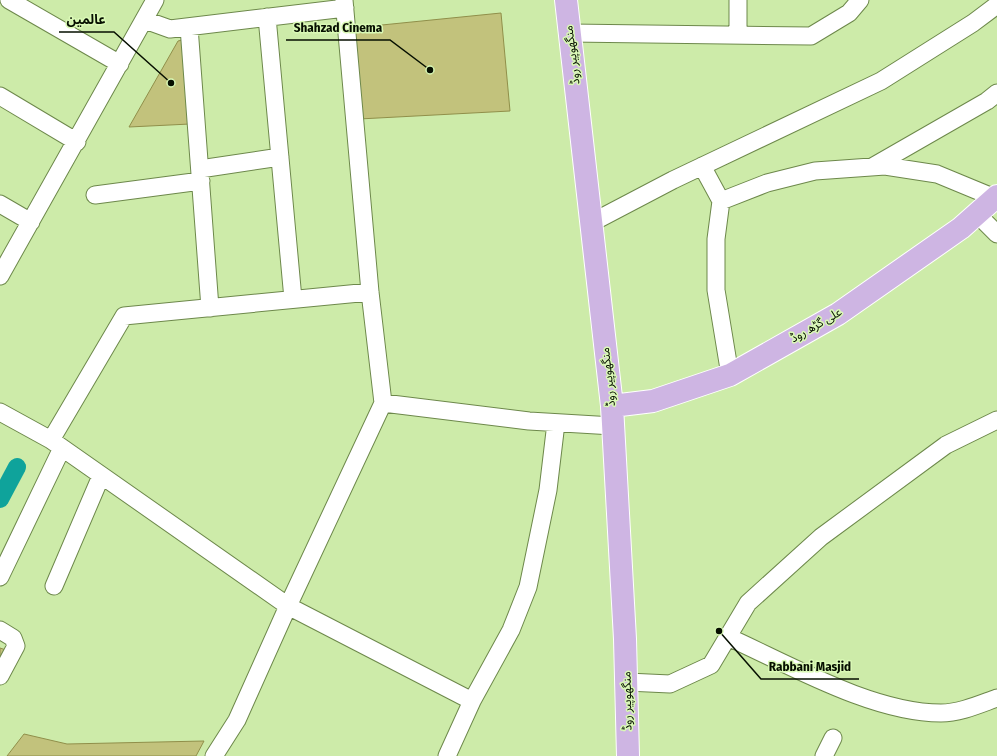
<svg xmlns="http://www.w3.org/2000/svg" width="997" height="756" font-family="'Fira Sans Condensed','Noto Sans Arabic',sans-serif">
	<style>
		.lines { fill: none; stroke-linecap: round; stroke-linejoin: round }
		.canal { stroke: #0fa39b; stroke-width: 18 }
		.building { fill: #c2c27c; stroke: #908f4a }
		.minor-casing { stroke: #6d884b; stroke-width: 19 }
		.major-casing { stroke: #fff; stroke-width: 24 }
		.minor { stroke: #fff; stroke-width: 17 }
		.major { stroke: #ceb5e3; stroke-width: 22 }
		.labels { text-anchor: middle; stroke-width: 3; stroke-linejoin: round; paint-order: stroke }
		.street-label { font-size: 12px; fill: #060f00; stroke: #daf9b6 }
		.leader { fill: none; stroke: #060f00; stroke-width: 1.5 }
		.callout-dot { fill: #060f00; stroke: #daf9b6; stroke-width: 1.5 }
		.callout-label { font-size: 13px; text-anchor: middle; font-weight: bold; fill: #060f00; stroke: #daf9b6; stroke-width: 3; stroke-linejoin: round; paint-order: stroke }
	</style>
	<rect width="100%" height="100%" fill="#cdeba9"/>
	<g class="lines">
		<path class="canal" d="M0,499L17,467"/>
	</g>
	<path class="building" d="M501,13L510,111L359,119L352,28Z
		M186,39L190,124L129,127L178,41Z
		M0,648L6,650L0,660Z
		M24,734L67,744L204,741L196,756H7Z"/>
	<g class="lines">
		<g class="minor-casing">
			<path id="minor" d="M9,0L120,64
				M738,0V35
				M267,17L293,299
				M145,20L170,29L345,8
				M189,27L210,308
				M570,33L811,36L849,13L860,0
				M0,96L77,142
				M702,166L721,201
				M872,167L987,101L997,93
				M200,169L280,157
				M95,195L201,181
				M0,204L31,222
				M977,214L997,234
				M591,223L673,180L881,81L973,23L997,5
				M0,276L155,0
				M730,375L716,290V239L721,201L767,183L815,171L885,166L937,174L995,198
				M383,403L529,421L613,426
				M0,412L51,440L288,606L472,701
				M51,440L124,316L370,292
				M0,577L62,448
				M54,586L101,476
				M0,630L13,638L16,646L0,676
				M728,637C790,665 873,713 941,713C960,713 980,704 997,698
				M627,682L670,684L711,665L748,603L821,537L946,445L997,420
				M214,756L237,720L288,606L383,403L370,292L344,0
				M447,756L472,701L511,630L528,587L548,490L556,423
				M824,756L833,738"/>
		</g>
		<g class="major-casing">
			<path id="major" d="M566,0L612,406L625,639L628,756
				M612,406L653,401L730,375L838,314L961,228L997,196"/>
		</g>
		<use href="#minor" class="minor"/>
		<use href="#major" class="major"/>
	</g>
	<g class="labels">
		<g class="street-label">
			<text transform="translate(572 55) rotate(-97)" y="4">منگھوپیر روڈ</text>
			<text transform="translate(816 325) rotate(-30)" y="4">علی گڑھ روڈ</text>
			<text transform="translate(608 377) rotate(-96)" y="4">منگھوپیر روڈ</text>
			<text transform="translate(627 701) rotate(-91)" y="4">منگھوپیر روڈ</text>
		</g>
	</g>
	<path class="leader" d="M171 83L114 32H59M430 70L390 40H286M719 631L761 679H859"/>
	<g class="callout-dot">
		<circle cx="171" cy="83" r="4"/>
		<circle cx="430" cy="70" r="4"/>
		<circle cx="719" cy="631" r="4"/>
	</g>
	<g class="callout-label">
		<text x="86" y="24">عالمین</text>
		<text x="338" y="32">Shahzad Cinema</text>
		<text x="810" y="671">Rabbani Masjid</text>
	</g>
</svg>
